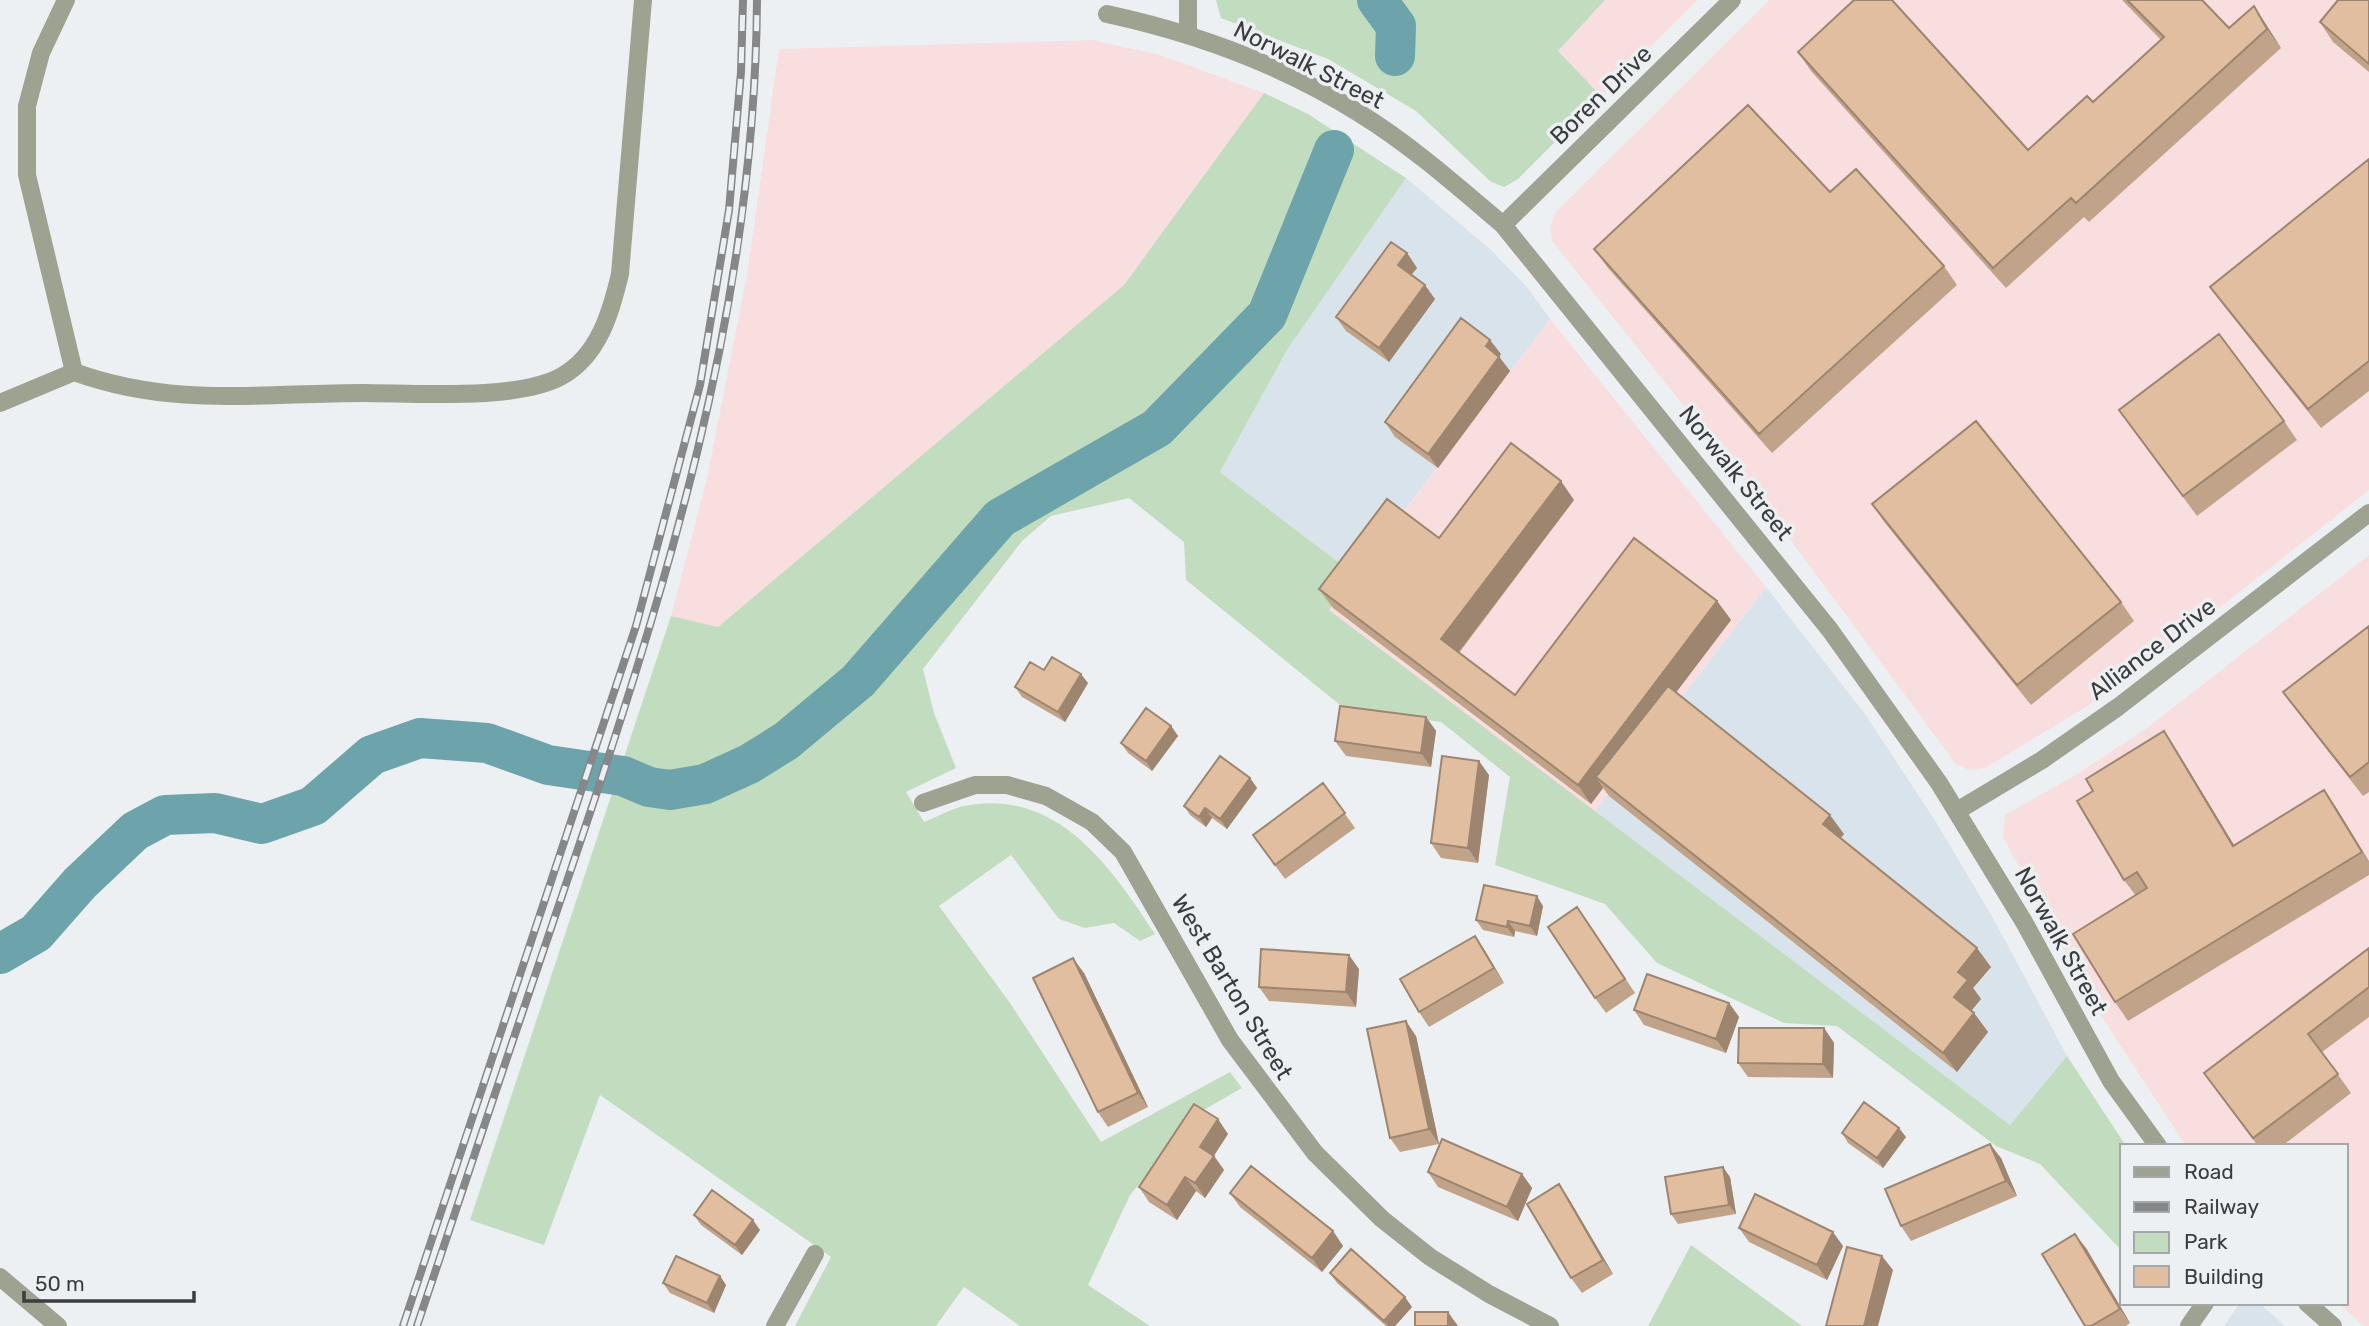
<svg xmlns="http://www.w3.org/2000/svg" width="2369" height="1326" font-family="Rubik,sans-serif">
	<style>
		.built { fill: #d9e3eb }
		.industrial { fill: #f9dee0 }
		.green { fill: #c2dcc0 }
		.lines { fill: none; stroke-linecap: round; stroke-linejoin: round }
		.river { stroke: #6da3aa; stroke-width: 40 }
		.minor { stroke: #9ea291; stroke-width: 18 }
		.rail-casing { stroke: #858789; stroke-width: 8 }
		.rail { stroke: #ecf0f3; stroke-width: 5; stroke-dasharray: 16; stroke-linecap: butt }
		.wall { fill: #c1a389 }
		.shaded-wall { fill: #9d856f }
		.building { fill: #e0be9f; stroke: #9d856f; stroke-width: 2 }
		.labels { text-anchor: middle; stroke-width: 7; stroke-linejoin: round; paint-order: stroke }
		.street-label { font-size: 24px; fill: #3b3c3e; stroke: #ecf0f3 }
	</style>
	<rect width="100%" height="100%" fill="#ecf0f3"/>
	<path class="built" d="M1406,178L1491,250L1527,287L1550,319L1355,575L1220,472L1287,350Z
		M1766,587L1865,714L1936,822L1993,918L2067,1056L2010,1125L1594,812Z
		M2240,1303H2259L2285,1326H2224Z"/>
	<path class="industrial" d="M1605,0H1698L1601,96L1558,51Z
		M1769,0H2369V490L2119,687L1985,768L1969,770L1956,764L1783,530L1552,241L1550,227L1556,212Z
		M1093,40L1160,55L1264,93L1124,285L718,627L671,616L707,478L747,275L779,49Z
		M1550,319L1766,587L1594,812L1329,610Z
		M2369,555V1326H2364L2338,1303H2346V1146H2186L2094,1005L2003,837L2005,815L2074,776L2147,728Z"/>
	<path class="green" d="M1216,0H1605L1558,51L1601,96L1518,179L1504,187L1491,182L1416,111L1328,59L1221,18Z
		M1264,93L1308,114L1406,178L1287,350L1220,472L1355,575L1329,610L2010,1125L2067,1056L2126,1146H2122V1251L2040,1164L1996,1146L1837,1026L1784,1023L1657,963L1605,904L1495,865L1510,777L1441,722L1345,709L1186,580L1184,542L1129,498L1051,516L1022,541L923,669L934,713L956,768L906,792L924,822C937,817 951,809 964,806C1057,787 1111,867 1155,934L1140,941L1114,923L1085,928L1059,919L1011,855L939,906L1010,1003L1101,1142L1230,1072L1242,1088L1200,1112L1130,1195L1088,1285L1150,1326H1020L964,1287L936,1326H795L831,1257L600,1095L544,1245L470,1220L671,616L718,627L1124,285Z
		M1691,1245L1802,1326H1648Z"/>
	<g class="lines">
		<path class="river" d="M1377,0L1396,26L1395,56
			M0,954L36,933L80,883L135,831L165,815L215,813L262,824L313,806L372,755L420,738L487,743L548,765L623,776L649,787L670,790L705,784L749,764L786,741L858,681L1000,518L1157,428L1267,315L1334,150"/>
		<path class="minor" d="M1188,0V34
			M1107,14C1195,33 1282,65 1359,113C1411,145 1457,186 1503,225L1830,630L1939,783L2024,922L2111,1081L2158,1146
			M1503,225L1732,0
			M74,372C174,408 260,393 363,393C414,393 518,401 562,376C599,355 611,312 620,274L643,0
			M0,403L74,372L27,175V106L41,53L66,0
			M923,803L975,785H1007L1046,796L1092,822L1123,852L1230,1040L1315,1153L1382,1219L1430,1257L1489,1294L1550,1326
			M1957,811L2042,760L2118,707L2369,513
			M0,1277L58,1326
			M2307,1303L2333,1326
			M775,1326L815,1254
			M2189,1326L2205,1303"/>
		<g class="rail-casing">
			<path id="rail" d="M403,1326L636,626L700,385L729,210L741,72L743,0
				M417,1326C466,1180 515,1033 565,887C664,596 755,311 757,0"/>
		</g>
		<use href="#rail" class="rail"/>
	</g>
	<path class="wall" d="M2122,0H2202L2229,28L2254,6L2267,26L2281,48L2089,222L2084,217L2006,288L1811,71L1798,52L2028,150L2093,102L2161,40Z
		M2369,0V72L2333,42L2320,22Z
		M2369,159V391L2321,428L2224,306L2210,287Z
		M1830,192L1944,266L1957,285L1772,453L1608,268L1594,249Z
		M1407,253L1417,268L1411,275L1435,299L1389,362L1346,331L1336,317Z
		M1501,354L1499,356L1510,371L1438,468L1395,437L1385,422Z
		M2119,410L2284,421L2297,440L2197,516Z
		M1574,500L1459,653L1515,695L1717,601L1731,620L1676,692L1844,834L1840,838L1991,967L1973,988L1981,999L1971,1011L1974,1013L1988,1032L1957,1072L1609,796L1603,788L1591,804L1333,608L1319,589L1439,538Z
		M1872,504L2121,602L2134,621L2031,705L1885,523Z
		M2369,626V792L2363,796L2297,711L2283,692Z
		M1088,683L1065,722L1022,697L1015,687Z
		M1426,717L1436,731L1431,767L1346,756L1335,741Z
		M1171,726L1178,736L1152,771L1128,753L1121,743Z
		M2164,731L2177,751L2234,845L2337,809L2369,861V875L2128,1021L2115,1002L2136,896L2124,880L2093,791Z
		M1489,775L1478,863L1441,858L1431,843Z
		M1250,778L1257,788L1227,829L1212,818L1206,827L1190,815L1184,806Z
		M1323,783L1355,828L1285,879L1253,835Z
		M1543,906L1537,936L1515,931L1514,937L1483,930L1476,920Z
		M1588,922L1635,993L1606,1013L1595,998Z
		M1475,936L1485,951L1504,983L1429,1027L1419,1012Z
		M2369,948V1017L2322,1052L2351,1093L2282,1146H2258L2204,1073Z
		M1359,969L1356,1007L1269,1001L1259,987Z
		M1084,973L1148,1107L1108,1127L1098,1112Z
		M1729,1003L1739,1017L1726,1053L1644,1025L1634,1010Z
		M1824,1028L1834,1043L1833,1078L1748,1077L1738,1063Z
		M1416,1036L1439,1144L1400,1152L1390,1138Z
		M1842,1133L1906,1137L1883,1168L1848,1143Z
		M1228,1134L1214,1156L1224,1170L1205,1198L1196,1191L1177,1220L1149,1202L1139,1187Z
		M2001,1158L2017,1196L1911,1241L1901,1226Z
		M1428,1172L1522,1174L1532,1188L1518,1221L1438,1187Z
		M1730,1177L1736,1214L1678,1224L1671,1214Z
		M1559,1184L1569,1199L1613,1274L1582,1293L1571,1278Z
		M1230,1193L1333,1231L1343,1246L1322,1272L1240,1207Z
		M694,1215L760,1230L742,1255L701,1225Z
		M1739,1228L1843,1246L1827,1280L1749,1242Z
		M2086,1248L2130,1323L2126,1326H2085Z
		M1330,1273L1412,1307L1395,1326H1386L1337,1283Z
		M720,1276L726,1285L714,1313L670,1293L663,1283Z"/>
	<path class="shaded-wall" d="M2254,6L2267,26L2281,48L2267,29Z
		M1407,253L1417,268L1408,279L1398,265Z
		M1425,285L1435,299L1389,362L1379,348Z
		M1490,340L1501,354L1496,361L1486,346Z
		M1499,357L1510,371L1438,468L1428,454Z
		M1561,481L1574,500L1454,658L1441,639Z
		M1717,601L1731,620L1606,785L1596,777L1603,788L1591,804L1578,785Z
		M1081,674L1088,683L1065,722L1058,712Z
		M1426,717L1436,731L1431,767L1421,753Z
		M1171,726L1178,736L1152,771L1146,761Z
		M2164,731L2177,751L2246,865L2233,846Z
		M1479,761L1489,775L1478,863L1468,848Z
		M1250,778L1257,788L1227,829L1220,819Z
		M2324,790L2337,809L2369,863L2362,852Z
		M1205,808L1212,818L1206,827L1199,817Z
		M1830,815L1844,834L1836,844L1823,824Z
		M1537,896L1543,906L1537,936L1530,926Z
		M1508,921L1515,931L1514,937L1507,927Z
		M1475,936L1485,951L1504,983L1494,968Z
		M1977,948L1991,967L1973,988L1981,999L1967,1016L1954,997L1958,972Z
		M1349,955L1359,969L1356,1007L1346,992Z
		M1073,958L1084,973L1148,1107L1138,1093Z
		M1729,1003L1739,1017L1726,1053L1716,1039Z
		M1974,1013L1988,1032L1957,1072L1943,1053Z
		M1406,1021L1416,1036L1439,1144L1429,1129Z
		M1824,1028L1834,1043L1833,1078L1823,1064Z
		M1218,1119L1228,1134L1210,1161L1200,1147Z
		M1899,1128L1906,1137L1883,1168L1877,1158Z
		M1990,1144L2001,1158L2017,1196L2006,1181Z
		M1214,1156L1224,1170L1205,1198L1195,1183Z
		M1723,1167L1730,1177L1736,1214L1729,1205Z
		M1522,1174L1532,1188L1518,1221L1507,1207Z
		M1185,1177L1196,1191L1177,1220L1167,1205Z
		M1559,1184L1569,1199L1613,1274L1603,1260Z
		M753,1220L760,1230L742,1255L735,1245Z
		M1333,1231L1343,1246L1322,1272L1312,1258Z
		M1833,1232L1843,1246L1827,1280L1817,1265Z
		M2075,1234L2086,1248L2130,1323L2120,1309Z
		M1882,1256L1893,1270L1878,1326H1864Z
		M720,1276L726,1285L714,1313L707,1303Z
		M1405,1297L1412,1307L1395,1326H1388L1384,1321Z
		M1448,1312L1458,1326H1448Z"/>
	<path class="building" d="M1854,0H1892L2028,150L2087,96L2093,102L2164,37L2127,0H2202L2229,28L2254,6L2267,29L2076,203L2071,198L1993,268L1798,52Z
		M2338,0H2369V64L2320,22Z
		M1748,105L1830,192L1856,169L1944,266L1759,434L1594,249Z
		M2369,159V361L2308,409L2210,287Z
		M1391,242L1407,253L1398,265L1425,285L1379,348L1336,317Z
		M1461,318L1490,340L1486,346L1499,357L1428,454L1385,422Z
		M2219,334L2284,421L2183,496L2119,410Z
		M1976,421L2121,602L2017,685L1872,504Z
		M1511,443L1561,481L1441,639L1515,695L1634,538L1717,601L1578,785L1319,589L1387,499L1439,538Z
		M2369,626V762L2350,777L2283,692Z
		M1052,657L1081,674L1058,712L1015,687L1030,662L1044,670Z
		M1668,686L1830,815L1823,824L1977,948L1958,972L1968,980L1954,997L1974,1013L1943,1053L1596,777Z
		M1340,706L1426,717L1421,753L1335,741Z
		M1146,708L1171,726L1146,761L1121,743Z
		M2164,731L2233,846L2324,790L2362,852L2115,1002L2073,934L2147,888L2137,872L2124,880L2077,801L2093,791L2086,779Z
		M1220,756L1250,778L1220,819L1205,808L1199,817L1184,806Z
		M1442,756L1479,761L1468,848L1431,843Z
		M1323,783L1345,813L1275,865L1253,835Z
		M1484,885L1537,896L1530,926L1508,921L1507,927L1476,920Z
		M1577,907L1625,979L1595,998L1548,927Z
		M1475,936L1494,968L1419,1012L1400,979Z
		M2369,948V987L2308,1034L2338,1074L2253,1138L2204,1073Z
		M1261,949L1349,955L1346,992L1259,987Z
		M1073,958L1138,1093L1098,1112L1033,978Z
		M1647,974L1729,1003L1716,1039L1634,1010Z
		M1406,1021L1429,1129L1390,1138L1367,1029Z
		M1739,1028H1824L1823,1064L1738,1063Z
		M1864,1102L1899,1128L1877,1158L1842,1133Z
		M1194,1104L1218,1119L1200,1147L1214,1156L1195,1183L1185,1177L1167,1205L1139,1187Z
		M1442,1139L1522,1174L1507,1207L1428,1172Z
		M1990,1144L2006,1181L1901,1226L1885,1189Z
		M1251,1166L1333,1231L1312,1258L1230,1193Z
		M1723,1167L1729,1205L1671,1214L1665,1177Z
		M1559,1184L1603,1260L1571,1278L1527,1204Z
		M712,1190L753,1220L735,1245L694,1215Z
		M1755,1194L1833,1232L1817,1265L1739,1228Z
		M2075,1234L2120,1309L2091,1326H2085L2042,1254Z
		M1847,1247L1882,1256L1864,1326H1826Z
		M1351,1249L1405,1297L1384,1321L1330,1273Z
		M676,1256L720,1276L707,1303L663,1283Z
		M1415,1312H1448V1326H1415Z"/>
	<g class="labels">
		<g class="street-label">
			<text transform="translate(1309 65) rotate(27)" y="8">Norwalk Street</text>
			<text transform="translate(1601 95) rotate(-44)" y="8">Boren Drive</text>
			<text transform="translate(1736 473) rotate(51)" y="8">Norwalk Street</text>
			<text transform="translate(2152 649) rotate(-37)" y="8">Alliance Drive</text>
			<text transform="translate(2061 941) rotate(61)" y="8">Norwalk Street</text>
			<text transform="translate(1232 987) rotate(59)" y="8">West Barton Street</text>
		</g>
	</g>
	<rect x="2120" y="1144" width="228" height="161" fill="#ecf0f3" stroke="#a5a8ab" stroke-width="2"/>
	<rect x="2134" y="1167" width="35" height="10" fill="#9ea291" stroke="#a5a8ab" stroke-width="2"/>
	<text x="2184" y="1179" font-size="21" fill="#3b3c3e">Road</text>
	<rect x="2134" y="1202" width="35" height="10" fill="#858789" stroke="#a5a8ab" stroke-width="2"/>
	<text x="2184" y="1214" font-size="21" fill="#3b3c3e">Railway</text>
	<rect x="2134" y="1232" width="35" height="21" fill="#c2dcc0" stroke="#a5a8ab" stroke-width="2"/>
	<text x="2184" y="1249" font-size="21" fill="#3b3c3e">Park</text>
	<rect x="2134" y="1266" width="35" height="21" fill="#e0be9f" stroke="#a5a8ab" stroke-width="2"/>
	<text x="2184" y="1284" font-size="21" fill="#3b3c3e">Building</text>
	<path d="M24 1291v10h170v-10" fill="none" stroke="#3b3c3e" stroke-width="3.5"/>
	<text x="35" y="1291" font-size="21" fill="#3b3c3e" stroke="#ecf0f3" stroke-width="5" paint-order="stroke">50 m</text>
</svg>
